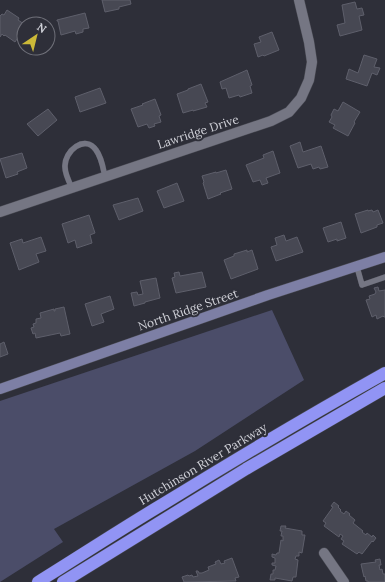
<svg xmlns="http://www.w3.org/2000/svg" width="385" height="582" font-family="Lora,serif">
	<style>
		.green { fill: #4b4d69 }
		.building { fill: #474853; stroke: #5e5f6b }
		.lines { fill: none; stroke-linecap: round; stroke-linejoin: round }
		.lane-casing { stroke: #4a4b54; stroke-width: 6 }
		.street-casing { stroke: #4a4b54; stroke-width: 11 }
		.secondary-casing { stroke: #4a4b54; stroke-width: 11 }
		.highway-casing { stroke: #4a4b54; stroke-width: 13 }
		.lane { stroke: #757683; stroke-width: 5.5 }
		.street { stroke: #757683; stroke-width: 10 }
		.secondary { stroke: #7d7fa5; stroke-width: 10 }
		.highway { stroke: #9194f4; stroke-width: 12 }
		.labels { text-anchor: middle; stroke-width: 4; stroke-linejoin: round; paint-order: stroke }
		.street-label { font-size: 12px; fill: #d0d1d8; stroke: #2e2f39 }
	</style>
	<rect width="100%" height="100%" fill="#2e2f39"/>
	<path class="green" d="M272,310L304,380L195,451L54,529L63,542L0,582V401Z"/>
	<path class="building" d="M102,0H130L131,4L119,7V9L105,12Z
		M355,2L357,9L362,8L364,15L359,16L362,30L340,36L337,25L345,23L342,5Z
		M7,10L19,18L18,20L24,24V29L15,42L5,35L4,36L2,34L0,37V16L2,14L4,15Z
		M85,13L89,28L83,29V32L76,34L75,31L61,35L58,21H57V20Z
		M272,32L279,50L264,56L263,55L258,57L254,44L261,42L259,37Z
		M364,55L377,59L374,67L380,68L377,75L372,73L367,86L346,79L349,69L358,73Z
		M247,70L252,85L250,86L252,93L240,97L239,95L229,98L226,88L222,89L220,82Z
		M201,84L208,102L205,103L207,107L193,111V110L183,113L177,94L188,90V89Z
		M100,88L106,103L80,112L75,97Z
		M155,99L161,115L159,116L161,122L154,124L155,126L149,128L147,124L138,127L131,109L143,105L142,104Z
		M343,102L360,112L354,122L355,123L348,136L333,128L335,125L329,122L332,117L331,115L334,109L338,111Z
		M48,109L57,120L38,136L27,124Z
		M300,142L303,152L321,146L328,167L320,169L319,167L313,169L311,164L298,168L290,146Z
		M273,151L280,173L266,178L268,183L262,185L260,180L253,182L246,165L264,158L263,155Z
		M22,153L27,168L17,172L18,174L6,178L0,159Z
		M226,170L232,189L220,193L221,194L208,199L203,183L204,182L202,176L216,172V173Z
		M177,183L184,201L164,208L157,191Z
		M138,198L143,211L119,220L113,205Z
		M368,210V211L372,210L373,212L378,210L383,223L377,225V227L361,233L355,214Z
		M89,215L95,233L90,235L92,243L77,248L75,240L68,243L62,224Z
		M341,222L346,238L337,241V239L328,242L323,228Z
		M284,235L286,241L297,237L303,252L276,261L271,247L277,245L275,238Z
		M41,237L46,251L36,254L39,262L19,270L10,243L22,239L23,243Z
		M247,250V252L252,250L258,269L231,279L224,260L234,256V254Z
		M179,272L180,276L202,272L206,287L176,293L172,278L175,277L174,273Z
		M156,278L160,298L145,302V303L134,306L131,293L137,292L138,295L143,294L140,281Z
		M378,287L379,291L385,290V317H384L383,316L377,319L376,315L372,317L366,300L370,299L369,296L375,294L376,292L374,288Z
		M110,296L114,309L101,314L104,322L92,326L85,304Z
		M64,307L70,334L61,336L60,333L36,338L35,333L33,334L31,328L34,327L33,324L36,323V319L41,318L40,313L54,309V311H55V309Z
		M4,342L8,354L0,357V344Z
		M334,502L339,506L338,507L341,510L340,511L344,514L346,511L350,514L349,515L355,520L353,523L363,531L362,532L366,535L367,533L372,537L373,535L376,538L373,542L372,541L362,554L359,552L357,554L342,544L344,541L341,539L343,536L340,534L339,537L324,526L326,523L323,521L333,507L331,506Z
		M281,526H286L285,528L302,531V535H305L302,553L299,552V556H296L295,559L298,560L296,577H293L292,581L275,578V580H270L271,574H273V570H275L276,566L272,565V563H275V558L272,557V554L276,555L277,553H279L281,540L283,541V536H281L282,531H280Z
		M232,558L239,577L235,578L236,581L184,582L182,577L188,575L189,576L192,575L193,577L198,576L196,571H198L199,573H202L209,570L208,567L216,564L215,562L219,560L221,564L225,563L224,561Z
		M380,559L381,565H379L380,570L382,569L383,574H385V582H368V581H366L365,576L364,577L363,573L361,564L376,562L375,560Z"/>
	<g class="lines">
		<g class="lane-casing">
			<path id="lane" d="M72,188C69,182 65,174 65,167C64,151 85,134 96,150C102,158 103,168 105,177
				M357,267L362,285L385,277"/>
		</g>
		<g class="street-casing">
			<path id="street" d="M0,212L271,121L289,112L301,98L309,80L312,62L309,42L299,0
				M324,553L344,582"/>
		</g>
		<g class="secondary-casing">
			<path id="secondary" d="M0,389L268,295L385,257"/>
		</g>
		<g class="highway-casing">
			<path id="highway" d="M38,582C80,556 121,529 163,504C236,459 310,415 385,373
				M63,582L246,469L385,388"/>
		</g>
		<use href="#lane" class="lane"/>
		<use href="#street" class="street"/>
		<use href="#secondary" class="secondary"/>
		<use href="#highway" class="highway"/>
	</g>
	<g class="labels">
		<g class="street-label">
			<text transform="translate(198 132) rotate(-18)" y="4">Lawridge Drive</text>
			<text transform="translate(188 310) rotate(-19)" y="4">North Ridge Street</text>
			<text transform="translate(203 464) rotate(-31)" y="4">Hutchinson River Parkway</text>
		</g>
	</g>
	<g transform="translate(36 36) rotate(35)"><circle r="19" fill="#2e2f39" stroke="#6f7079"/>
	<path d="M0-3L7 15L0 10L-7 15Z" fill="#ccb938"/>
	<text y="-6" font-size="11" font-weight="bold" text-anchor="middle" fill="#d0d1d8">N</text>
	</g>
</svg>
